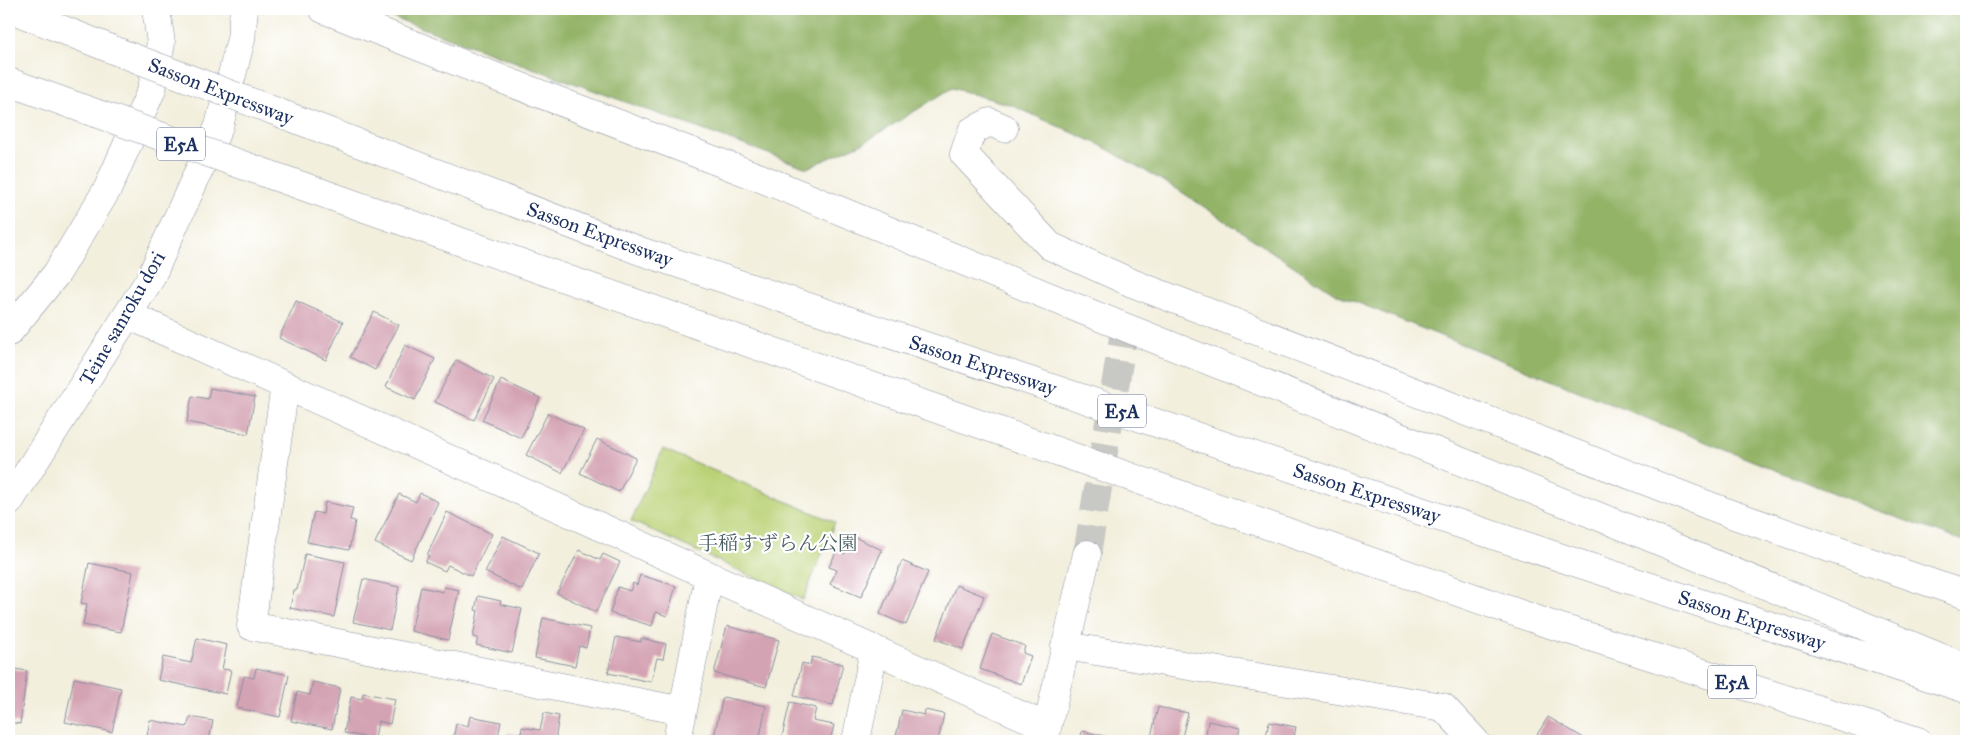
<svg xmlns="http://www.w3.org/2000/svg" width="1975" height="750" font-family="'IM FELL Great Primer','Noto Serif JP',serif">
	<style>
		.green { fill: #bad175; stroke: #6a806a }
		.forest { fill: #93b366; stroke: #577162 }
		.building { fill: #d4a3b3 }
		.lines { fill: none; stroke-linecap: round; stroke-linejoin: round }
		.minor-tunnel { stroke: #c8c9c4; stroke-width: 28; stroke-dasharray: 28 14; stroke-linecap: butt }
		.minor-casing { stroke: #878f9e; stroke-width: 29 }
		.highway-casing { stroke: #878f9e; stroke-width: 29 }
		.minor { stroke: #fff; stroke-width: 28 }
		.highway { stroke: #fff; stroke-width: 28 }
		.highway-bridge-casing { stroke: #878f9e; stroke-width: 29; stroke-linecap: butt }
		.highway-bridge { stroke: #fff; stroke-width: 28 }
		.labels { text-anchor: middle; stroke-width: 4.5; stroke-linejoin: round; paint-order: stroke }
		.shield { fill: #fff; stroke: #5f6d8e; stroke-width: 1 }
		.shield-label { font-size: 19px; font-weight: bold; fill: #1b2f5e }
		.street-label { font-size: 20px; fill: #1b2f5e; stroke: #fff }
		.park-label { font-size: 20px; fill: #4b6065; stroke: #fff }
	</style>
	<rect width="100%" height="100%" fill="#fff"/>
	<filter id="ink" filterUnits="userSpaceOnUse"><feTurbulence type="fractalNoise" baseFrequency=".02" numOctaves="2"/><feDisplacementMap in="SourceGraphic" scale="10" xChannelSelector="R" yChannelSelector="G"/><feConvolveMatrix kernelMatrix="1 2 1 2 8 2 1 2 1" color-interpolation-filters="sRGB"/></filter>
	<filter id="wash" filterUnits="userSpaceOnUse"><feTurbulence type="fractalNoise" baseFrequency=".0096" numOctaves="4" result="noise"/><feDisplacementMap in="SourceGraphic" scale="20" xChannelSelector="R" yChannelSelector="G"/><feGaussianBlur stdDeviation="1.12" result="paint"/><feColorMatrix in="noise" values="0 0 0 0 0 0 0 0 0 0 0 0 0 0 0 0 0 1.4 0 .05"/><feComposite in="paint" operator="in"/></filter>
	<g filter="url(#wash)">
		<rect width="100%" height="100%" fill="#f3efdd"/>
		<path class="green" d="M663,449L835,522L803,600L631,521Z"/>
		<path class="forest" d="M370,9H1966V542L1873,509L1336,294L1177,189L1100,145L1011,105L952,88L865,142L807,168Z"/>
		<g id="blocks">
			<path class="building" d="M296,301L343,322L326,360L279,338Z
				M374,312L399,325L375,370L350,357Z
				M405,345L435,359L415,400L386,387Z
				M456,360L494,379L474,420L435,402Z
				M501,380L540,398L521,438L482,420Z
				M210,388L255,397L248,434L187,422L192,396L208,399Z
				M548,413L584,430L562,473L526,455Z
				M597,439L636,458L619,492L580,473Z
				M420,493L438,502L411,560L375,543L399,494L416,502Z
				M325,502L353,508L350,520L355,521L349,550L307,542L314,512L323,514Z
				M447,512L492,534L471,576L448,565L445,571L425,562L429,556L427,555Z
				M503,536L539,553L522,590L485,572Z
				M852,536L882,550L861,597L830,584L837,570L829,567L837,550L845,554Z
				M579,550L600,560L603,554L620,562L596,612L557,593Z
				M305,554L345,562L334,617L290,608L294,590H297Z
				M902,561L928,572L906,625L880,614Z
				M89,563L133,572L121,632L83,625L87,604L81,603Z
				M640,575L676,586L667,616L656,612L652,626L610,613L618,587L630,591L633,583L637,585Z
				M363,579L399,587L390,630L353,622Z
				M956,585L984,596L963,649L936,639Z
				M421,587L443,592L444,587L459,590L448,640L411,631Z
				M478,596L501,601L500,604L522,609L512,653L476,645L478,638L473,637L478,611L475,610Z
				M543,618L590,628L586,648L579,646L575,666L535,658Z
				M727,626L779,640L766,687L714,673Z
				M992,634L1025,646L1023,653L1031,656L1021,684L980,669Z
				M616,637L641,642V638L666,644L663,659L657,658L651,682L608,673Z
				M197,638L227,645L222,669L231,670L226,694L158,680L163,657L191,663Z
				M812,657L843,664L833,705L794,696L802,663L810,665Z
				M9,668L27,671L20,724L9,722Z
				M256,668L289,675L280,717L237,708L244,676L254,678Z
				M74,678L121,688L112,732L65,722Z
				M313,682L340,688L332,729L291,721L297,692L310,695Z
				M363,693L395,699L390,724L378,721L375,739L344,733L351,697L362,699Z
				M723,697L766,706L759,741H713Z
				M790,702L816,708L813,721L834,725L830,741H781Z
				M1158,707L1188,713L1181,741H1150Z
				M902,710L924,715L925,710L944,714L938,741H895Z
				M544,713L559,716L555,741H507L508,733L521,735L522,727L540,730Z
				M470,716L501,722L497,741H453L456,723L468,726Z
				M190,717L213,721L209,741H146L150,720L187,727Z
				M1548,717L1589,741H1533Z
				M1208,721L1240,728L1237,741H1205Z
				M1269,722L1296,727L1293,741H1265Z
				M1082,731L1123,740V741H1080Z"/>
		</g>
	</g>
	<g filter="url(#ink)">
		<use href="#blocks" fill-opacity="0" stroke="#878f9e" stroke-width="1"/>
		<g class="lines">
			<path class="minor-tunnel" d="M1087,554L1128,308"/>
			<g class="minor-casing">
				<path id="minor" d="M1004,128L990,122L972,131L964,154L1050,246L1132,283L1731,514L1966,595
					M128,315L1047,727
					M285,385L251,626L683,711
					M9,502L150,279L219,126L241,39L244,9
					M1065,646L1443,707L1475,741
					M677,741L709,576
					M856,741L874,650
					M1044,741L1087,554"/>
			</g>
			<g class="highway-casing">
				<path id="highway" d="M11,9L121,53
					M323,9L501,79L758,177L1082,310L1630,529L1966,668
					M9,82L95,113
					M285,115L640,251L1574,562L1966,689
					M268,174L1546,623L1918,741
					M9,332L57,273L108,188L152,89L161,43L156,9"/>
			</g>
			<use href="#minor" class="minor"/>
			<use href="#highway" class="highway"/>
			<g class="highway-bridge-casing">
				<path id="highway-bridge" d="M121,53L285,115
					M95,113L268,174"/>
			</g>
			<use href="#highway-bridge" class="highway-bridge"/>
		</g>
	</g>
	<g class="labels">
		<g class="shield">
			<rect x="157" y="127.5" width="48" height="33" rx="4"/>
			<rect x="1098" y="394.5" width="48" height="33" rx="4"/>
			<rect x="1708" y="665.5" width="48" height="33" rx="4"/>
		</g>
		<g class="shield-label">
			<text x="181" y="151">E5A</text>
			<text x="1122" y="418">E5A</text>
			<text x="1732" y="689">E5A</text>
		</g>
		<g class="street-label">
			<text transform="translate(221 91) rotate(21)" y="7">Sasson Expressway</text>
			<text transform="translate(600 234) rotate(20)" y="7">Sasson Expressway</text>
			<text transform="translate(122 318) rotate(-60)" y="7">Teine sanroku dori</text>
			<text transform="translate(983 365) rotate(18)" y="7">Sasson Expressway</text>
			<text transform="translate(1367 493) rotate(18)" y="7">Sasson Expressway</text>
			<text transform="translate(1752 620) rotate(18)" y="7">Sasson Expressway</text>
		</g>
		<g class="park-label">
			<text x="778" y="550">手稲すずらん公園</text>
		</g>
	</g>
	<rect width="1975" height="750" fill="none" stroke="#fff" stroke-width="30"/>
</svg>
